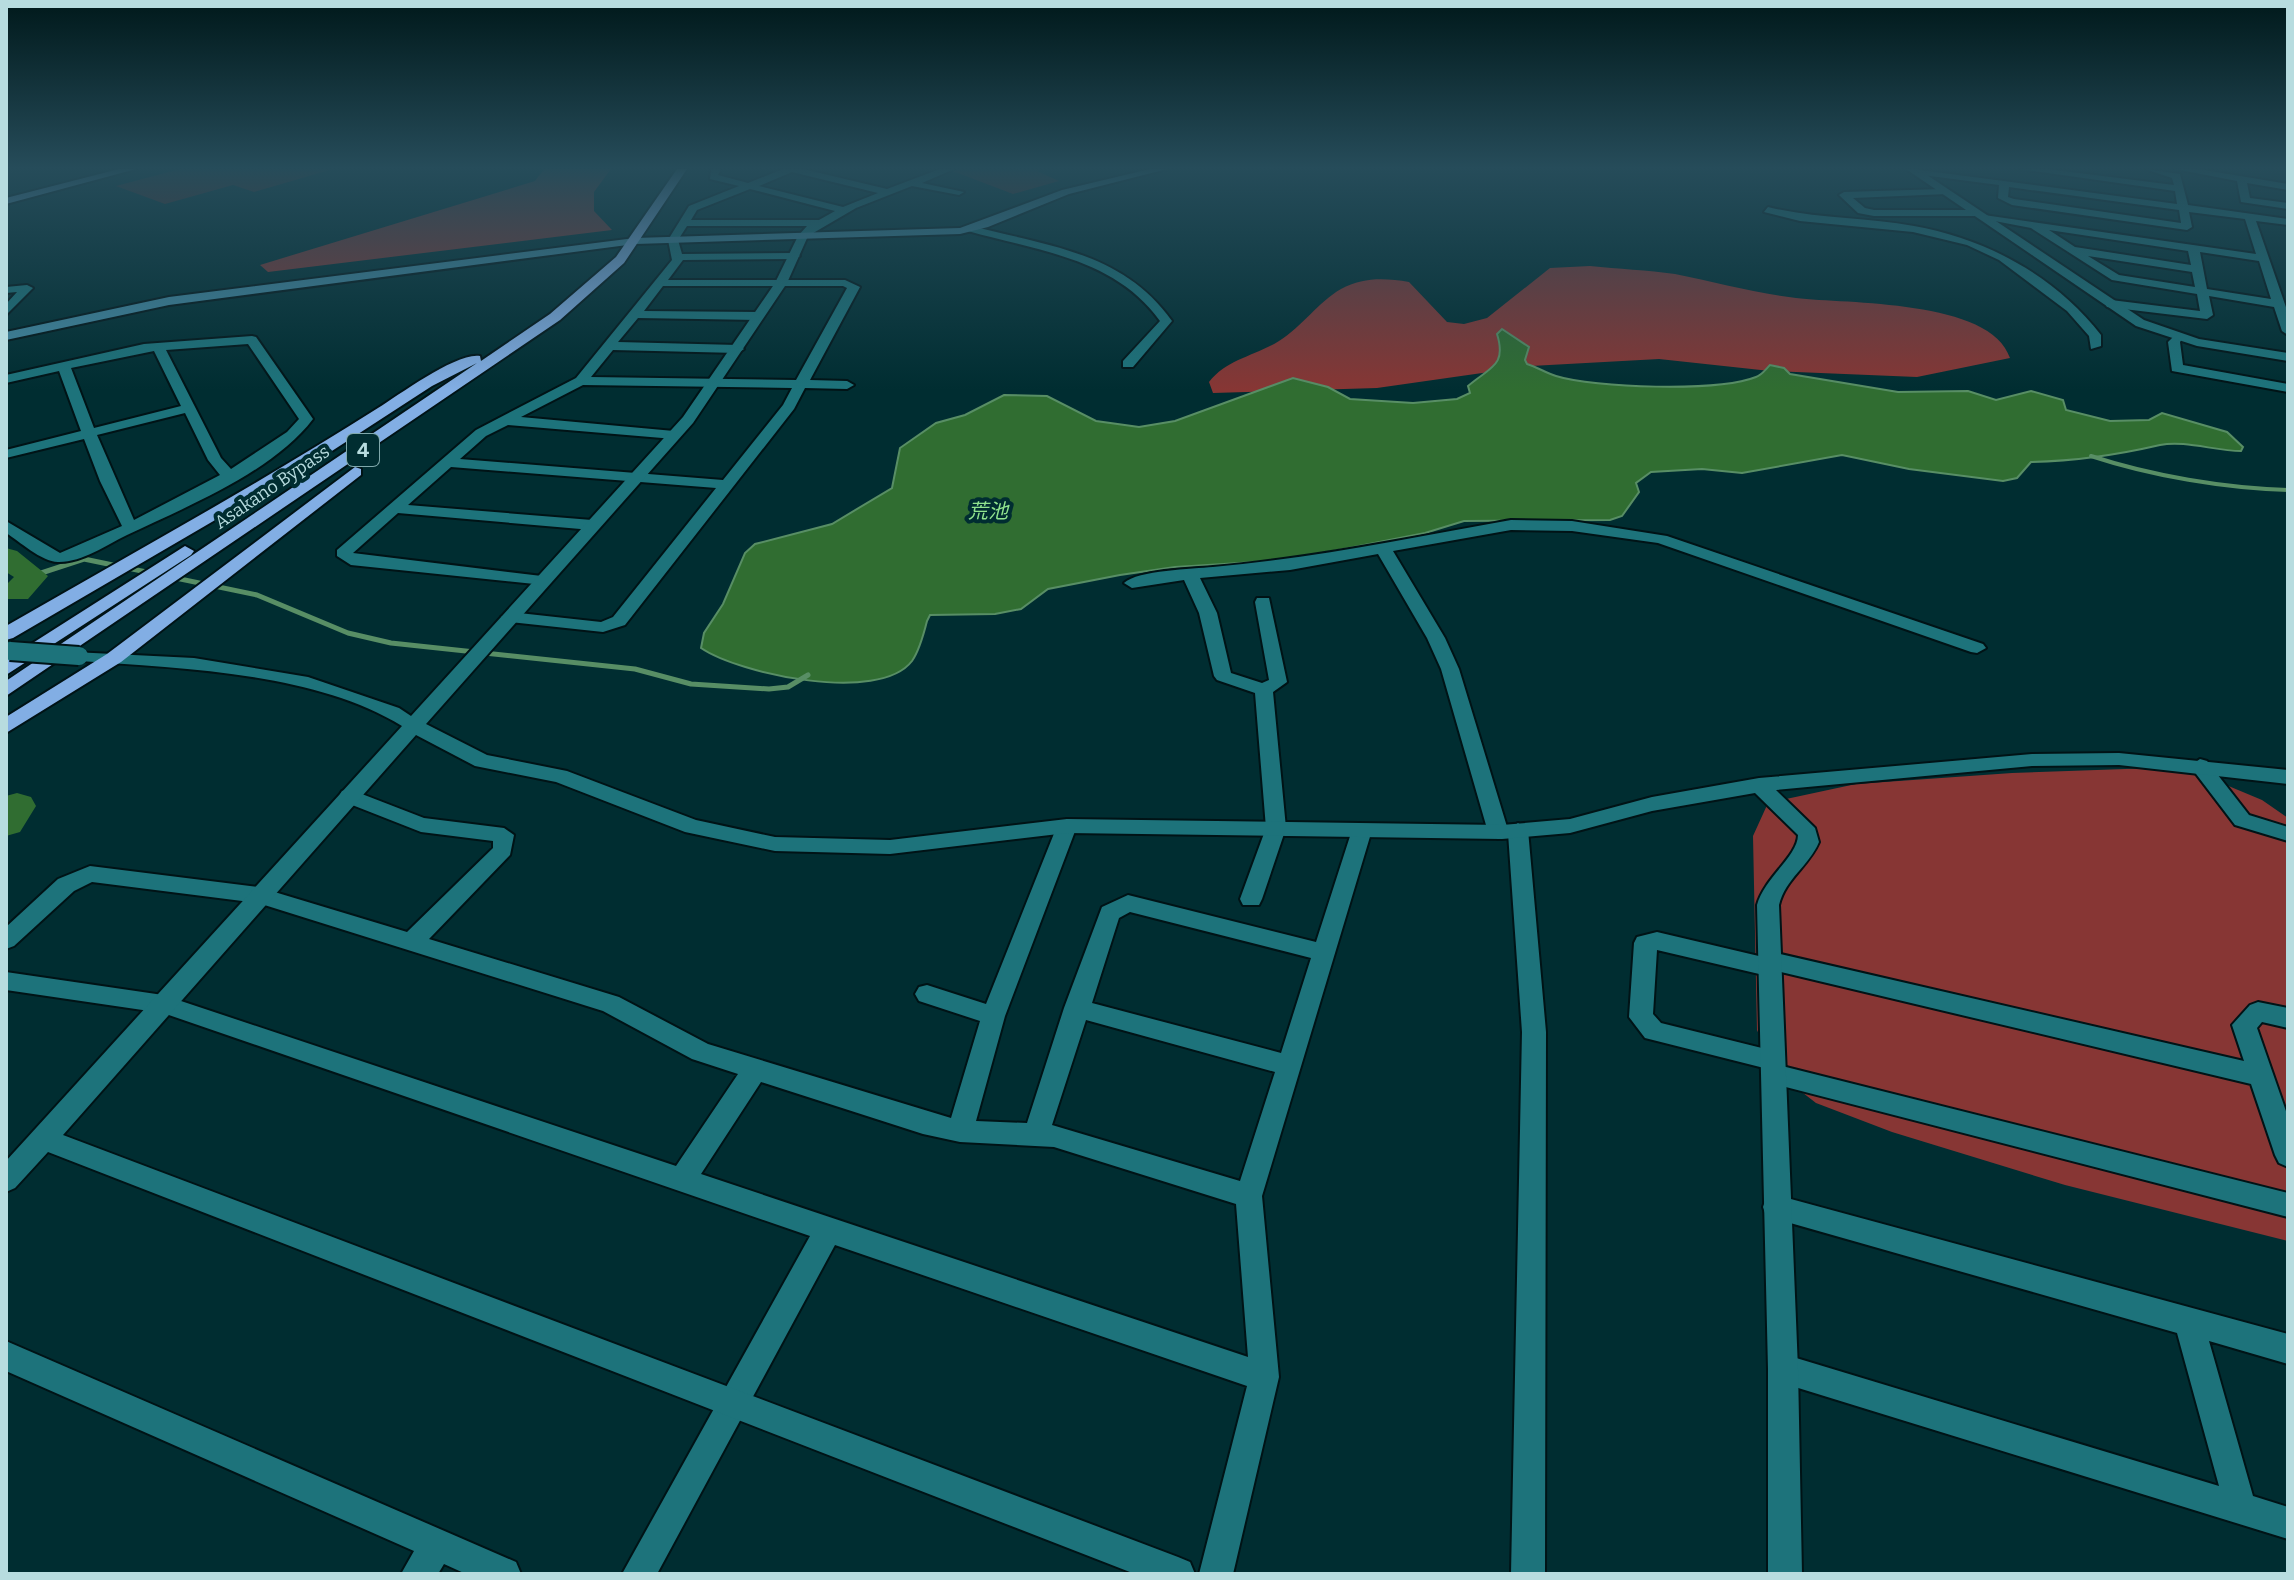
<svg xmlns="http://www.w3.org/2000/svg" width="2294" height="1580" font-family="Bitter,'Noto Sans JP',serif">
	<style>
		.green { fill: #632725 }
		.forest { fill: #873634 }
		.water { fill: #306d31; stroke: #588e65; stroke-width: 2 }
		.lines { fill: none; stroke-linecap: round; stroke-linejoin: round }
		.stream-far1 { stroke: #588e65; stroke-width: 4 }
		.stream { stroke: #588e65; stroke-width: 5 }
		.river { fill: #306d31; fill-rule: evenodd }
		.minor-casing { stroke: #001316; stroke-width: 4 }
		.tertiary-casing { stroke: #001316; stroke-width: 4 }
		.secondary-casing { stroke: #001316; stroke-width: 4 }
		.primary-casing { stroke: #001316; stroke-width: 4 }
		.trunk-casing { stroke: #001316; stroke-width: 4 }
		.minor { fill: #1d737b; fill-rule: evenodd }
		.tertiary { fill: #1d737b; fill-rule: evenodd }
		.secondary { fill: #4389a2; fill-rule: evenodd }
		.primary { fill: #699fca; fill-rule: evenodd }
		.trunk { fill: #82aee4; fill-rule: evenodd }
		.tertiary-bridge-casing { stroke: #001316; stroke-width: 22; stroke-linecap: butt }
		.tertiary-bridge { stroke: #1d737b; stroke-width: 18 }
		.labels { text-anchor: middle; stroke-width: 8; stroke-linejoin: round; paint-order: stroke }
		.far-street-label { font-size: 18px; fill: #b7dcdf; stroke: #002d31 }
		.shield { fill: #002d31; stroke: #80a8ab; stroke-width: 2 }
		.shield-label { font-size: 20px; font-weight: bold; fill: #b7dcdf }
		.far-water-label { font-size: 20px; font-style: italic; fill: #90e48e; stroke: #002d31 }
	</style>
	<rect width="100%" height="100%" fill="#002d31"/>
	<path class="green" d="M180,169H333L254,192L233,185L165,204L116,186Z
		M1042,169L1037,171L1059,181L1013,194L950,170Z"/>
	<path class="forest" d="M544,169H611L594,192V211L612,230L268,272L260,265L535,181Z
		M1590,266C1618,269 1648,270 1675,274C1715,282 1755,293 1796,298C1846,304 1991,299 2010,358L1917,377L1770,371L1659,359L1531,366L1377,388L1213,393L1209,382C1227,359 1255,356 1279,341C1302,327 1318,302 1341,289C1363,277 1385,278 1409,282L1447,322L1464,324L1487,318L1550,268Z
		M2183,767L2262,800L2288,818V1241L2065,1185L1892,1132L1816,1103L1776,1072L1757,1030L1753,836L1768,803L1856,784L2012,773Z"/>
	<path class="water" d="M1502,329L1529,347L1525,360L1527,364C1537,367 1546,373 1556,376C1594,388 1718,392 1756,377C1762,375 1765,370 1770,365L1784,368L1790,374L1898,392L1968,391L1996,400L2031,391L2063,400L2066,410L2110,421L2149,420L2162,413L2227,432L2243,447L2241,451C2215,451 2185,440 2160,445C2117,455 2076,461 2031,462L2017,478L2003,481L1909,469L1842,455L1742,473L1702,469L1651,472L1636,483L1639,492L1622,516L1610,520L1464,521L1425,533L1288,560L1175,567L1120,575L1048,589L1021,609L995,614L930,615L927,621C924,633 919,651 912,661C879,704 739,674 701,648L704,633L723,604L745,553L755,544L832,524L892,488L900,448L936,423L965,415L1004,395L1047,396L1096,421L1139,427L1175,421L1293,378L1328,387L1350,399L1413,403L1457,399L1470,393L1468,386C1490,367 1507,366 1497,334Z"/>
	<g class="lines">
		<path class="stream-far1" d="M2091,456C2152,476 2224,488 2288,490"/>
		<path class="stream" d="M32,576L84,559L257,595L348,633L391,643L635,669L691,684L769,689L788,687L808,675"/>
		<path class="river" d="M6,548L17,551L48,576L28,599H6V585L14,577L6,572Z
			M17,793L31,797L36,806L20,832L6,836V796Z"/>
		<g class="minor-casing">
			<path id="minor" d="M711,169H721L718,175L748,183L783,169H803L887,189L940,169H954L922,183L964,192L959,195L912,186L856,208L803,239L798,236L807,226H687L678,240L682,254L794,253L800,256L794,259L683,260L668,280H845L860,287L810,380L847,381L854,385L847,389L805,388L794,409L625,625L603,632L510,622L501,617L510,612L601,622L613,617L716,488L451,467L408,505L592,520L600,525L592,530L398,513L353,553L550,577V583L544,585L351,565L337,556V550L476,430L576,378L672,260L668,240L689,206L739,186L710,179ZM792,172L878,193L843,207L759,186ZM750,189L835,211L819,220H691L697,210ZM663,286H843L847,288L796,380L591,377L613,350L738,353L744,349L738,345L618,342L638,318L758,320L764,316L758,312L644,311ZM583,385L792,388L783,405L723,480L460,459L486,436L508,425L674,439L681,435L674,431L521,417Z
				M1912,169L2177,204L2175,191L2019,169H2047L2174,185L2172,178L2145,169L2180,174L2188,205L2288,219V225L2256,221L2288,313V335L2282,331L2274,307L2209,296L2213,315L2207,319L2107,307L2105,304L2111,300L2200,311L2197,294L2112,280L2031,228L1979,218L1984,215L2256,254L2245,219L2189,212L2192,227L2187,230L2012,205L1998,198L1999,185L1915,174ZM2009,187L2179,210L2181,223L2014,199L2008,197ZM2049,230L2188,251L2191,265L2075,247ZM2200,252L2259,261L2271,299L2207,289ZM2088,256L2192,272L2195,287L2119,275Z
				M2175,169H2198L2288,184V190L2247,183L2250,198L2288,203V209L2241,202L2237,181Z
				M1943,189L1947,194L1853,198L1865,208L1874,210H1975L1980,213L1975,216H1874L1858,213L1839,195L1844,192Z
				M1768,207C1816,219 1866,217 1914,226C1987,239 2055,276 2101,335V346L2091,349L2089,336L2067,311L1999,260L1967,245L1913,232L1800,221L1764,212Z
				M972,226C1048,246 1123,252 1172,321L1133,367H1123V361L1160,321C1115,258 1038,251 968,231V227Z
				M27,285L33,288L6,315V304L17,292L6,293V287Z
				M2178,332L2184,336L2180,342L2183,365L2288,384V392L2172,371L2168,342Z
				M252,336L256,337L313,419C273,472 186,507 127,535C106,545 83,562 59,562C43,563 19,541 6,533V521L60,553L122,526L100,481L84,439L6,458V450L81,431L59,371L6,383V375L144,344ZM248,344L299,419L287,432L231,469L221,458L166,350ZM154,351L181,406L94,428L71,368ZM185,413L208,460L220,475L134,520L97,435Z
				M1511,520L1572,521L1667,536L1983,644L1986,648L1977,653L1971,652L1658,543L1572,531L1511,530L1393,551L1445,638L1459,669L1508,830L1518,823L1528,830L1546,1032L1545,1574H1511L1522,1032L1508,833L1498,839L1488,832L1441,669L1427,638L1378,554L1290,570L1200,578L1217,613L1231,673L1262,683L1269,680L1255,602L1257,598H1269L1287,682L1273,692L1286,828L1262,899L1259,905H1243L1240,899L1266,828L1255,693L1217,680L1214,676L1199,613L1184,580L1132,588L1124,583C1138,570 1193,569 1213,567C1314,558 1411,538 1511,520Z
				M2200,759L2207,761L2249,815L2288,827V841L2235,825L2190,766Z
				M349,789L424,818L504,828L514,835L510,855L429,939L619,997L708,1044L951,1118L980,1021L919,1001L915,994L919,987L927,985L986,1004L1057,826L1067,819L1074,821L1077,826L1005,1016L976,1121L1027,1123L1064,1008L1102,907L1128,895L1316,942L1352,830L1355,825H1369L1372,830L1262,1196L1279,1377L1233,1574H1199L1247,1386L835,1245L657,1574H622L810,1236L163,1013L6,990V972L163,995L676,1166L738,1074L692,1059L603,1011L258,903L92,882L74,891L14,946L6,949V927L58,879L90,866L258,887L407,932L493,848V841L421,832L342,801L339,796L342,791ZM1130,912L1311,958L1281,1053L1092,1003L1119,918ZM1086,1020L1275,1072L1240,1181L1052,1125ZM761,1082L923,1134L960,1142L1054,1147L1236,1204L1248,1357L701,1174Z
				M1657,932L1763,957L1772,952L2244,1061L2232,1025L2250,1005L2258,1002L2288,1008V1028L2262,1022L2257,1028L2288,1117V1167L2279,1163L2275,1155L2251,1084L1781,972L1772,977L1657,950L1653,1014L1661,1023L1782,1053L1785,1060L1782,1066L2288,1193V1217L1774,1084L1765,1081L1762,1074L1764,1068L1645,1038L1629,1017L1634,943L1637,937Z
				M1776,1195L2288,1334V1364L2209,1341L2253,1496L2288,1507V1539L1772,1380L1768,1369L1772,1358L1783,1354L2219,1486L2177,1333L1776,1219L1766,1216L1763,1207L1766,1198Z
				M6,1341L516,1562L521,1574H466L444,1564L438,1574H401L414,1551L6,1371Z"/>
		</g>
		<g class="tertiary-casing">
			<path id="tertiary" d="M1906,169H1918L2144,320L2199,339L2288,353V361L2197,346L2136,326Z
				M803,233L808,236L787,283L693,423L426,724L487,755L567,771L696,820L775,837L890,840L1067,819L1502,825L1570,819L1652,797L1759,778L2032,754L2119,753L2288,770V784L2119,765L2032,766L1776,790L1815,828L1819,842C1809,866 1785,879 1779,905L1798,1369L1802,1574H1768V1369L1757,905C1764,878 1798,856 1798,835L1755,793L1652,811L1570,833L1502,839L1067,833L890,854L775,851L685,832L556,782L475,766L416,735L63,1135L1178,1557L1190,1562L1195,1574H1135L48,1152L15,1188L6,1192V1161L402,726C314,672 179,668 79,661L70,656L73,652L194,658L308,677L399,708L411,716L683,417L775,283L798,236Z"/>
		</g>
		<g class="secondary-casing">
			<path id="secondary" d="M1150,169H1167L1069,194L988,227L960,234L635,244L169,305L6,340V332L169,297L635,238L960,228L1062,190Z"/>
		</g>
		<g class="primary-casing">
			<path id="primary" d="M119,169H136L6,204V198Z"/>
		</g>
		<g class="trunk-casing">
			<path id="trunk" d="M677,169H687L624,263L560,320L6,696V681L477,363L432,386L318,460L13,638L6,640V626C131,554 257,485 378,408C399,395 457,352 480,356L481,361L550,314L616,257Z
				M355,467L361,469V475L121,662L6,733V717L107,654Z
				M185,546L194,551L191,555L6,675V660Z"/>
		</g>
		<use href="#minor" class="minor"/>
		<use href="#tertiary" class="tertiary"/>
		<use href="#secondary" class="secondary"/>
		<use href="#primary" class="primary"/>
		<use href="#trunk" class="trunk"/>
		<g class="tertiary-bridge-casing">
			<path id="tertiary-bridge" d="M10,651L79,656"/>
		</g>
		<use href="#tertiary-bridge" class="tertiary-bridge"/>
	</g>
	<linearGradient id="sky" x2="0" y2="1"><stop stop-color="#00191b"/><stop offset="0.43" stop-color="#264c5a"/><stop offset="1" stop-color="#264c5a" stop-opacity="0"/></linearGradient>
	<rect width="2294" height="390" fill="url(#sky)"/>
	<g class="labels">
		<g class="far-street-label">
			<text transform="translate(272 487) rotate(-34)" y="6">Asakano Bypass</text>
		</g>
		<rect class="shield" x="347" y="434" width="32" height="32" rx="6"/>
		<g class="shield-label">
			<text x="363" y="457">4</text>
		</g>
		<g class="far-water-label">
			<text x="988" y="518">荒池</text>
		</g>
	</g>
	<rect width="2294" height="1580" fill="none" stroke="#b7dcdf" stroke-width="16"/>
</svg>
